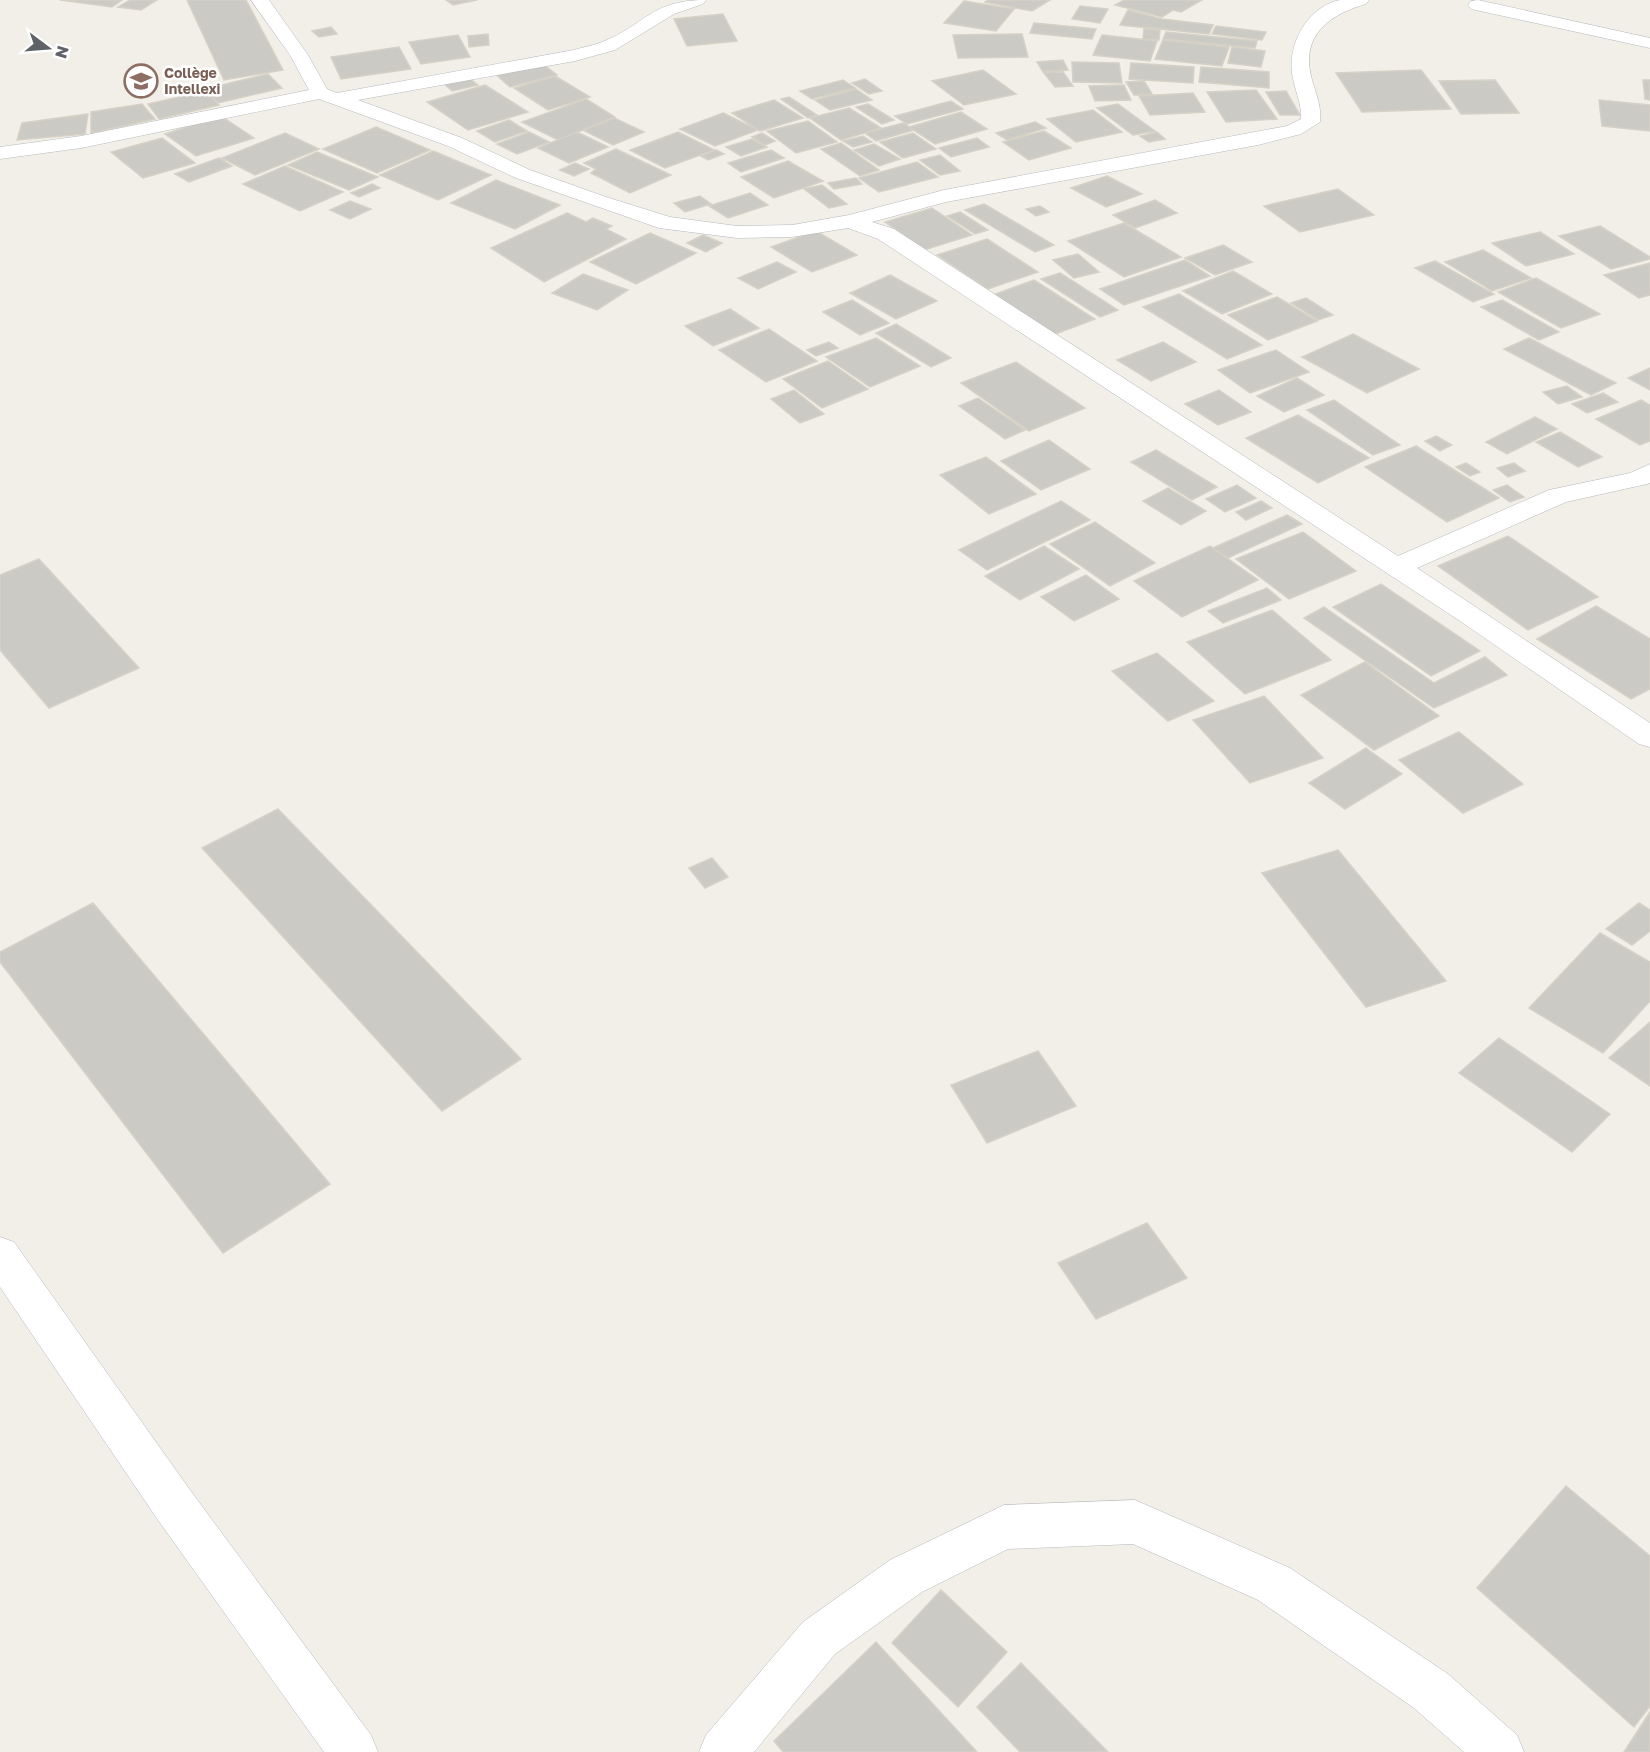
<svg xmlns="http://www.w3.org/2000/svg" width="1650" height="1752" font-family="'Golos Text',sans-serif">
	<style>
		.building { fill: #cccac5; stroke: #d6d1c6; stroke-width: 1.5 }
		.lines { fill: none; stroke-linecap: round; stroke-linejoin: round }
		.minor-casing { stroke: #b5b8bc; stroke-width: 1 }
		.minor { fill: #fff; fill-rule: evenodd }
		.labels { text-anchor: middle; stroke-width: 5; stroke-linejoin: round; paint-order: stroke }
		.far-education-label { font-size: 14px; font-weight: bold; fill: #785e54; stroke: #fff; text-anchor: start }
	</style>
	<rect width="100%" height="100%" fill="#f1efe8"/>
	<path class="building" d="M60,0H122L112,7Z
		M130,0H157L141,10L118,7Z
		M187,0H246L283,70L224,80Z
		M446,0H477L453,5Z
		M988,0H1050L1032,11L985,2Z
		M1124,0H1202L1181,12L1173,10L1162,17L1115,5Z
		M964,1L1014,9L996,31L944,23Z
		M1080,6L1108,9L1100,23L1072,19Z
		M1128,10L1162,19L1213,25L1209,34L1120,25Z
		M723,14L737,41L687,46L674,19Z
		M1034,23L1096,29L1092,39L1030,33Z
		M1216,26L1266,32L1262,40L1212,34Z
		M331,27L337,34L319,37L312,31Z
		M1144,29L1160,30L1159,40L1143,39Z
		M1166,32L1257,41L1255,48L1163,39Z
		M488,34L489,45L469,47L468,36Z
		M1022,34L1028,57L958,58L953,35Z
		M458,35L470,57L421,64L409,42Z
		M1102,35L1157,41L1150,61L1093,55Z
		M1163,40L1229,47L1222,66L1155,59Z
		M399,47L411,69L341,79L331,57Z
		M1232,47L1265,51L1261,67L1228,63Z
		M1063,60L1068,70L1043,72L1037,62Z
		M539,61L557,75L510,87L493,72Z
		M1072,62L1119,63L1122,83L1073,82Z
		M1131,63L1194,67L1193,83L1129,79Z
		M1201,67L1269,72V88L1199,82Z
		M983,70L1016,94L964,105L932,81Z
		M1421,70L1451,109L1362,112L1336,73Z
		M1063,72L1073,86L1055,87L1044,73Z
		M268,74L282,88L218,103L205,89Z
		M555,76L590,97L548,110L514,88Z
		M468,77L478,85L452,91L443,83Z
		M865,79L882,91L869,94L852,83Z
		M843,80L855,88L812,99L800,91Z
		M1495,80L1519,113L1461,114L1439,81Z
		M1643,80H1650V100L1645,99Z
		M1144,81L1152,94L1134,95L1126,82Z
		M485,85L528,112L468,130L427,102Z
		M1124,85L1131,100L1095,101L1089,86Z
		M856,89L872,100L830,110L815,100Z
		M1256,90L1277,119L1226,122L1207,92Z
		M206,91L219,105L159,119L148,104Z
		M1286,91L1300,115H1280L1266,92Z
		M1193,93L1205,112L1150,115L1139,96Z
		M789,97L817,115L808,118L781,99Z
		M586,99L615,117L558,140L522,122Z
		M774,100L803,118L760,131L732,113Z
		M1599,100L1650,105V131L1602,126Z
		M951,101L963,109L907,124L895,116Z
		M142,104L155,119L91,133V112Z
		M868,104L894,120L882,124L856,107Z
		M1118,104L1155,131L1133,135L1097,108Z
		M849,108L881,128L841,140L810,118Z
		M1093,110L1122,132L1076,142L1047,119Z
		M961,112L987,129L935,144L909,127Z
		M723,113L758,130L715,146L680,129Z
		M88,114L85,134L17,140L22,123Z
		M221,116L254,138L196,156L165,134Z
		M614,118L644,132L613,145L583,130Z
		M509,120L527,131L495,142L477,131Z
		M808,121L837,142L796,153L767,131Z
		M1035,122L1046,128L1007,140L996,133Z
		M903,123L914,130L876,141L865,133Z
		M376,127L430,150L377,173L323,149Z
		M1044,131L1071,148L1029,160L1003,142Z
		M529,132L549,142L517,154L497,144Z
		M577,132L608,147L569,163L538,148Z
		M678,132L714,150L665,168L630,150Z
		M1157,132L1165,139L1149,142L1140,136Z
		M285,133L319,149L255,175L222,158Z
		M762,133L775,141L765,145L752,137Z
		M913,133L936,149L903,158L880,142Z
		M863,136L872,142L853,147L843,141Z
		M162,138L195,163L143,178L111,152Z
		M977,138L989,147L951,157L939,148Z
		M752,139L767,147L741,156L726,147Z
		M841,143L879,170L860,176L821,149Z
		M874,144L900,159L879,166L854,150Z
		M616,149L671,175L630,193L591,173L596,169L584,163Z
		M716,150L724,154L708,160L701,156Z
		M771,150L784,158L741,172L728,163Z
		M433,151L491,175L438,200L380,175Z
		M317,152L378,177L349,190L288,165Z
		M940,155L960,171L940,175L920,160Z
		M219,158L232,166L189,182L175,174Z
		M788,161L823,181L774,198L741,177Z
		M917,162L938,177L879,192L859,178Z
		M575,163L589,169L574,176L560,170Z
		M285,166L343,192L300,211L243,184Z
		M1107,176L1142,194L1106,207L1071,188Z
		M856,178L862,184L834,189L828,183Z
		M496,180L560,205L515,229L451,203Z
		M372,184L380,188L359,197L351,193Z
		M822,185L847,204L829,208L804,189Z
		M1338,189L1374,215L1300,232L1264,206Z
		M750,193L768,205L728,218L709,206Z
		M700,196L711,204L685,212L674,203Z
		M1155,200L1177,213L1135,228L1113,215Z
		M350,201L371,209L350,219L330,210Z
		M984,204L1054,245L1035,252L965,210Z
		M1040,206L1049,212L1036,216L1026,209Z
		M932,208L972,235L924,250L885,222Z
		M960,212L988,230L975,234L947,216Z
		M567,213L586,222L593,218L612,226L606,229L626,239L544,282L491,248Z
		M1124,223L1181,257L1124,277L1068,241Z
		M1600,226L1650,257V259L1611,269L1559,236Z
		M816,231L857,255L812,272L771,247Z
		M1540,232L1574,254L1526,266L1492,243Z
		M650,233L696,253L636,284L590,262Z
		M703,235L722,243L706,252L687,243Z
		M987,239L1038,272L988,289L937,255Z
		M1223,245L1252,262L1215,275L1185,258Z
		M1483,250L1531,278L1492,291L1445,262Z
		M1078,254L1099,272L1074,278L1053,260Z
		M1185,260L1210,276L1124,305L1100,289Z
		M1435,261L1494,294L1473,302L1415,268Z
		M777,262L796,272L758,289L738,278Z
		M1650,263V295L1639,298L1604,275Z
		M1233,271L1272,294L1222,314L1183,291Z
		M1060,273L1118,310L1100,317L1041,279Z
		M583,274L628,290L597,310L552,293Z
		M890,275L937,301L896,319L850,293Z
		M1536,278L1600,314L1561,328L1498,292Z
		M1034,280L1095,319L1053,335L993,295Z
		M1179,294L1262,345L1227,359L1143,307Z
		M1277,297L1317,321L1268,340L1228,315Z
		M1306,298L1333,315L1318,320L1291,303Z
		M852,300L889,323L860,335L823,312Z
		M1502,300L1559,332L1539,340L1481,307Z
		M730,309L759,328L713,346L685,326Z
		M896,324L951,358L931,367L876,333Z
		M769,329L817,361L766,382L719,350Z
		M1353,334L1419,369L1367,393L1302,357Z
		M876,338L920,366L870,387L826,357Z
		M1529,338L1616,383L1591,395L1504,349Z
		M829,342L838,348L816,356L807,350Z
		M1163,342L1196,362L1151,381L1117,360Z
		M1276,350L1309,372L1250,393L1218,370Z
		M828,361L868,389L822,408L783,379Z
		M1016,362L1085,408L1029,431L961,383Z
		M1650,368V390L1628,378Z
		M1297,378L1324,395L1284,412L1257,396Z
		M1567,386L1582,397L1558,404L1543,392Z
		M794,390L824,414L800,423L771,399Z
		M1219,390L1251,412L1218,425L1185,404Z
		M1603,393L1618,402L1587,413L1572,404Z
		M978,398L1025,430L1005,439L959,406Z
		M1334,400L1400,445L1373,455L1307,410Z
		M1641,400L1650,405V441L1640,445L1596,419Z
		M1298,415L1369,458L1318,483L1246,438Z
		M1535,417L1557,429L1507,454L1486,442Z
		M1560,432L1602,457L1578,467L1536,442Z
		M1436,436L1452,445L1440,451L1425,441Z
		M1049,440L1090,469L1041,490L1001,461Z
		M1416,446L1499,498L1447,522L1365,467Z
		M1156,450L1217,487L1192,500L1131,462Z
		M986,457L1036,494L989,514L940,475Z
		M1466,463L1480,472L1470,476L1456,467Z
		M1514,463L1525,471L1508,477L1497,468Z
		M1237,485L1256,498L1225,512L1206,499Z
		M1507,485L1524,497L1510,502L1493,490Z
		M1168,488L1206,511L1181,525L1143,501Z
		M1061,501L1090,520L987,570L959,550Z
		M1261,501L1272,508L1246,520L1236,512Z
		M1287,515L1302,524L1228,558L1213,548Z
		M1095,522L1155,563L1110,586L1050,544Z
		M1303,532L1356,571L1289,599L1236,559Z
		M1508,536L1598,597L1528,630L1438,566Z
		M1044,546L1079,569L1020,600L985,576Z
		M1210,546L1258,580L1182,617L1134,581Z
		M39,559L139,668L49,708L0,650V575Z
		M1086,575L1119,599L1074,621L1041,597Z
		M1381,584L1480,651L1431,676L1333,607Z
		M1267,588L1281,600L1223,623L1208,611Z
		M1596,606L1650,639V689L1631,699L1537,639Z
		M1324,607L1434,683L1485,657L1507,675L1434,708L1304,618Z
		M1272,610L1331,660L1245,694L1187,642Z
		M1157,653L1214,701L1168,721L1112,671Z
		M1365,662L1439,716L1374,750L1301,695Z
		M1264,696L1323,758L1250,783L1193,720Z
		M1459,732L1523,784L1463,813L1399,760Z
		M1366,748L1402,774L1345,809L1309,783Z
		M278,809L521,1059L442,1111L202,848Z
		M1338,850L1446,981L1366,1007L1262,873Z
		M712,858L728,877L705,888L689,868Z
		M93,903L330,1184L223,1253L0,962V952Z
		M1639,903L1650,910V931L1632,945L1606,929Z
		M1600,933L1650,962V1001L1603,1053L1529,1008Z
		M1650,1022V1086L1609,1058Z
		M1499,1038L1610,1114L1572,1152L1459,1073Z
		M1038,1051L1076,1106L987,1143L951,1085Z
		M1147,1223L1187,1278L1096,1319L1058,1263Z
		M1566,1486L1650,1556V1706L1634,1727L1477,1588Z
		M941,1590L1007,1652L958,1707L892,1643Z
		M876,1642L977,1752H783L774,1741Z
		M1021,1663L1108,1752H1020L977,1707Z
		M1650,1712V1752H1624Z"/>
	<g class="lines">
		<g class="minor-casing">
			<path id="minor" d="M251,0H269L308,55L327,89L337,93L574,50C583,47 593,46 602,42C646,25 650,0 706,0L703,4L674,14L615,50L575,61L358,100L462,138L530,170L606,197L670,217L737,226L792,225L849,215L944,190L1287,126L1301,119C1302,103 1294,89 1292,73C1288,42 1309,6 1340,0C1349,0 1360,0 1369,0L1366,4C1331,14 1301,34 1311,76C1315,92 1322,106 1320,122L1301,134L1258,145L946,202L872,222L894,229L1398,556L1549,490L1630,473L1650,464V483L1647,484L1566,502L1417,568L1650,723V747L1639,744L1457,619L878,239L848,228L792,237L737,238L659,228L516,178L448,146L319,99L81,148L0,159V147L81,136L309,90L290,55Z
				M1478,0L1650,38V48L1471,9L1468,5L1471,1Z
				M0,1237L14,1242L190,1490L371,1735L378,1752H324L158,1520L0,1287Z
				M1135,1500L1290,1568L1448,1674L1517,1735L1524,1752H1464L1414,1708L1258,1600L1133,1544L1008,1549L922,1592L835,1654L754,1752H699L706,1735L803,1622L890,1560L1004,1505Z"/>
		</g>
		<use href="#minor" class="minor"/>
	</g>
	<defs>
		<g id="school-ring" transform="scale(1.725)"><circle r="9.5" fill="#fff" stroke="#8d6e63" stroke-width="1.5"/><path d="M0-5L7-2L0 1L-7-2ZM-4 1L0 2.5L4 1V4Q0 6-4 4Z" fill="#8d6e63"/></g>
	</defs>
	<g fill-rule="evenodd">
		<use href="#school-ring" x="141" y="81"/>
	</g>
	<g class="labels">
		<g class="far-education-label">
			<text x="164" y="78">Collège<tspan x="164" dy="16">Intellexi</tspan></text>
		</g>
	</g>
	<g transform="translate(48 48) rotate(106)" stroke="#ffffff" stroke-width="4.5" paint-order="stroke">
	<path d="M0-4.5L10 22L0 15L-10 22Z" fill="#5f6368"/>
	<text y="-9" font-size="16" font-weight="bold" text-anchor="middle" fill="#5f6368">N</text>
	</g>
</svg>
